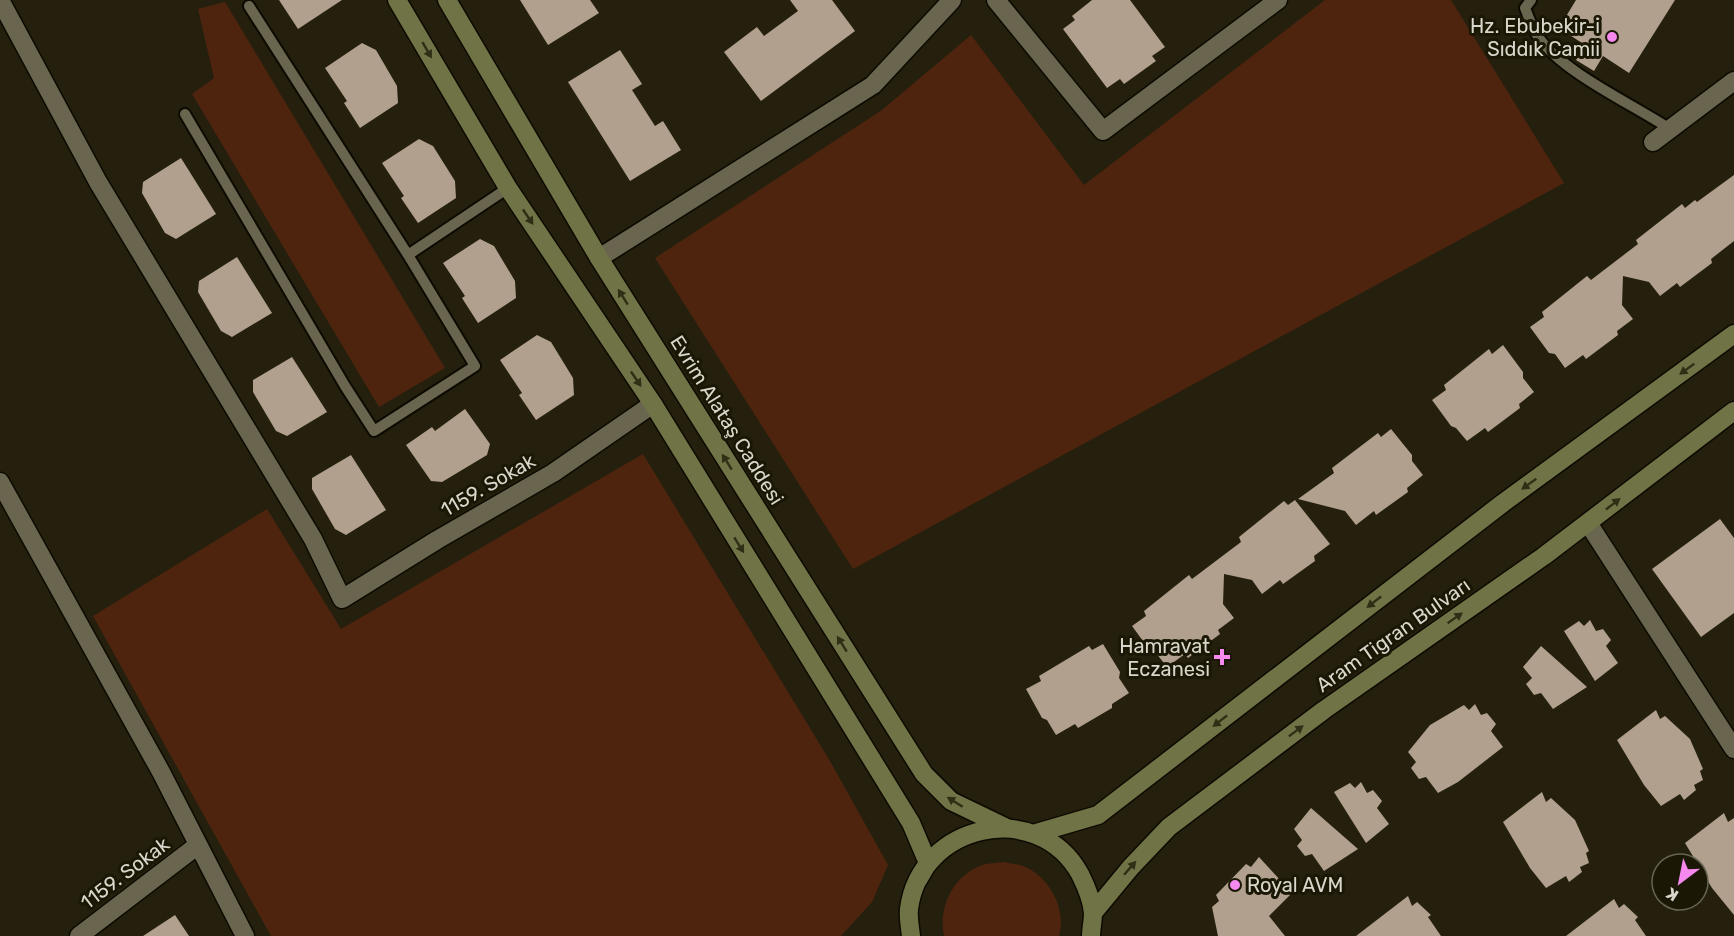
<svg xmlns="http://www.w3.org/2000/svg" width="1734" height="936" font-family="Rubik,sans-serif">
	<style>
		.green { fill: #4e240f }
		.building { fill: #b0a08d }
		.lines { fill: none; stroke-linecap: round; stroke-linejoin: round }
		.service-casing { stroke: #0e0a00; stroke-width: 14 }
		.minor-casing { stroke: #0e0a00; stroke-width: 21 }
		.secondary-casing { stroke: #0e0a00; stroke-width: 21 }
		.service { stroke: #6a654f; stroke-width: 10 }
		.minor { stroke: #6a654f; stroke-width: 18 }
		.secondary { stroke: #6f7346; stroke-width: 18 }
		.oneway { fill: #302e15 }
		.poi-dot { fill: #f689ee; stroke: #1b1705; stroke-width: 2 }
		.labels { text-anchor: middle; stroke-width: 6; stroke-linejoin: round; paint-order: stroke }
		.poi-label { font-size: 20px; fill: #d9d7cb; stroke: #1b1705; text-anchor: end }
		.street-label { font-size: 20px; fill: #d9d7cb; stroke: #1b1705 }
	</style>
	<rect width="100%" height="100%" fill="#25200d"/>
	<path class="green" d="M1325,0H1451L1564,183L853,569L655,258L882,110L971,35L1084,185Z
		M225,2L445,368L379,407L192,94L214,78L198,9Z
		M643,454L830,761L888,865L872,902L841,936H271L93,616L267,509L341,629Z
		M1005,862C1011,864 1018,864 1023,866C1049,876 1067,909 1059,936H944C938,906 954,873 986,864C992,863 999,863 1005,862Z"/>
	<path class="building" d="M279,0H342L298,29Z
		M520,0H590L599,13L548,45Z
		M790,0H832L855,31L761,101L724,52L757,27L764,36L798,11Z
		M1092,0H1130L1165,47L1152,56L1156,61L1124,84L1120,79L1107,88L1063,29L1075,20L1072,16Z
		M1576,0H1675L1629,73L1603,56L1594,71L1576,60L1585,45L1559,28Z
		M362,43L376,50L397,86L398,103L360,128L344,103L347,101L325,68Z
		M620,50L642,84L632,90L655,126L663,121L681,150L630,181L568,82Z
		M419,139L433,146L455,181L456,198L418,223L401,198L404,196L382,163Z
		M181,158L216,214L176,239L165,233L142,193L143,182Z
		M1734,175V241L1711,259L1712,263L1680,287L1677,283L1660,296L1649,282L1623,276L1622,305L1633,319L1617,331L1618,335L1586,359L1583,355L1565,368L1555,354L1549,353L1530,327L1544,317L1542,312L1587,276L1591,280L1638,244L1636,240L1682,204L1685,208L1695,200L1697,202Z
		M480,239L494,246L515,281L516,298L478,323L462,298L465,296L443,263Z
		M237,257L272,313L232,337L221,331L198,292L199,281Z
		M537,335L551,342L573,378L574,395L536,420L519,395L522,393L500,360Z
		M1503,345L1523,372V378L1534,392L1519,404L1520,408L1488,432L1485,428L1467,441L1456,428L1451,426L1432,400L1446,390L1444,385L1489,349L1492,354Z
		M292,357L327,412L287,436L276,431L253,392V380Z
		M465,409L490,444L487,455L442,482L431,481L406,445L432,427L435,431Z
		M1391,429L1412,455V461L1423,475L1407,488L1408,492L1376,515L1374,511L1356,525L1345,511L1298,499L1334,473L1332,468L1378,433L1381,437Z
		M351,455L386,510L346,535L335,529L312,489V478Z
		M1295,500L1330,544L1314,556L1315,561L1283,584L1280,580L1262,594L1252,580L1224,574L1223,604L1234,618L1218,630L1220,634L1188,658L1185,654L1167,667L1156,653L1151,652L1132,626L1146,616L1144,611L1189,575L1192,579L1241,542L1239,537L1284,501L1288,505Z
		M1720,519L1734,538V613L1701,637L1652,569Z
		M1590,620L1596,631L1603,629L1611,640L1606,646L1618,663L1595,681L1564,631L1579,621L1584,626Z
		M1103,644L1120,672L1119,678L1129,693L1112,704V708L1078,728L1075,724L1056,735L1047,720L1042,718L1026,689L1041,681L1039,676L1089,646L1092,650Z
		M1541,646L1587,687L1553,709L1541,693L1534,695L1526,684L1532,678L1523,667Z
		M1475,704L1481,715L1487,713L1496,724L1491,731L1503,747L1458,782L1438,793L1426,777L1419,779L1411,768L1416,762L1408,752L1430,725L1464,705L1469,710Z
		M1656,710L1660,719L1665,716L1690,739L1703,769L1700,771L1703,780L1694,785L1696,790L1684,800L1680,794L1661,806L1644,785L1617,740Z
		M1361,782L1367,793L1373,790L1382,801L1377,808L1389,824L1366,843L1334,792L1350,783L1355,788Z
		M1542,792L1546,802L1551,798L1575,820L1589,851L1586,853L1589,863L1580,867L1582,872L1569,882L1566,876L1546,888L1530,868L1503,822Z
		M1311,808L1358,849L1324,871L1312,854L1305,856L1297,846L1302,840L1294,829Z
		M1724,813L1728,822L1734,818V915L1712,888L1685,843Z
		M1259,857L1292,893L1269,916L1285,936H1218L1212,907L1219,901L1216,895L1246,864L1251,867Z
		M1408,896L1412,906L1417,902L1431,915L1428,917L1441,936H1356Z
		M1614,899L1619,908L1624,904L1638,917L1635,920L1646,936H1566Z
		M175,915L189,936H143Z"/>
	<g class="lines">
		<g class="service-casing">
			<path id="service" d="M1531,0L1525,8C1529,18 1533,30 1539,38C1564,73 1632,104 1670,129
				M185,114L345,386L374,431L475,366L408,255L249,6
				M408,255L508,188"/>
		</g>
		<g class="minor-casing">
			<path id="minor" d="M0,0L98,182L313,539L342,599L437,540L553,473L653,404
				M996,0L1103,131L1278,0
				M1653,142L1734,81
				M599,258L873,85L952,0
				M0,482L161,772L245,936
				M1588,523L1734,749
				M79,936L198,845"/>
		</g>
		<g class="secondary-casing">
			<path id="secondary" d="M397,0L508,188L653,404L911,823L928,863L918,880
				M447,0L599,258L924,774L951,801L1007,828
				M1033,834L1098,815L1503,503L1734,334
				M1093,913L1131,867L1169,827L1324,710L1544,556L1734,411
				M911,936C910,927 908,917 909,909C920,823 1038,798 1080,874C1086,886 1092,900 1093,913C1093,921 1091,929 1091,936"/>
		</g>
		<use href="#service" class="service"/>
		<use href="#minor" class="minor"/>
		<use href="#secondary" class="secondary"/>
	</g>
	<defs><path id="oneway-solid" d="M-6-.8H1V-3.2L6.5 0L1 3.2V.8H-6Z" transform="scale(1.5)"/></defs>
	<g class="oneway">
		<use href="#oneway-solid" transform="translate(427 50) rotate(60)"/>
		<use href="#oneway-solid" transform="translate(528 217) rotate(56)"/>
		<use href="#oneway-solid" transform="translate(623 297) rotate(-122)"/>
		<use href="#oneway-solid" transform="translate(1687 369) rotate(144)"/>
		<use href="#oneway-solid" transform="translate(636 379) rotate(56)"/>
		<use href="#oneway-solid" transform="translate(727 462) rotate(-122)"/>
		<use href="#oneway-solid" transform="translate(1529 484) rotate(144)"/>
		<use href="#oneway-solid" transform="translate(1613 504) rotate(-38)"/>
		<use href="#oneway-solid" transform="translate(739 545) rotate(58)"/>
		<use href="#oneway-solid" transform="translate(1374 602) rotate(142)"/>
		<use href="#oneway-solid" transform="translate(1455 618) rotate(-35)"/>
		<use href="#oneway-solid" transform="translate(842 644) rotate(-122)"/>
		<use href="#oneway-solid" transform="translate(1220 721) rotate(142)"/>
		<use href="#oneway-solid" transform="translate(1296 731) rotate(-37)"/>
		<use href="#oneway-solid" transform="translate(955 802) rotate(-148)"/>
		<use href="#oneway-solid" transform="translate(1130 868) rotate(-49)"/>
	</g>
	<g class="poi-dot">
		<circle cx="1612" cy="37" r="6"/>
		<path d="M1219 648h6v6h6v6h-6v6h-6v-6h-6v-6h6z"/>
		<circle cx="1235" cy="885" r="6"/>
	</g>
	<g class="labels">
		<g class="poi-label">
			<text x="1600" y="33">Hz. Ebubekir-i<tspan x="1600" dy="23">Sıddık Camii</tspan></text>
			<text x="1210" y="653">Hamravat<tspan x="1210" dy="23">Eczanesi</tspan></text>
			<text x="1247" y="892" text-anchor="start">Royal AVM</text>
		</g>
		<g class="street-label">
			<text transform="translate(727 420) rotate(58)" y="7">Evrim Alataş Caddesi</text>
			<text transform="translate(488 485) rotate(-30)" y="7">1159. Sokak</text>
			<text transform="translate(1393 635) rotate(-35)" y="7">Aram Tigran Bulvarı</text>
			<text transform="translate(125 873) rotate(-37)" y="7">1159. Sokak</text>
		</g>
	</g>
	<g transform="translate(1680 882) rotate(212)"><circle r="28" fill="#1b1705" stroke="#676454" stroke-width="1.5"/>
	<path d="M0-4.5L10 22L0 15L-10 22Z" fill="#f689ee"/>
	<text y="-9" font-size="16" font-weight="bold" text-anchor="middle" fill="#d9d7cb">K</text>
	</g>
</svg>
